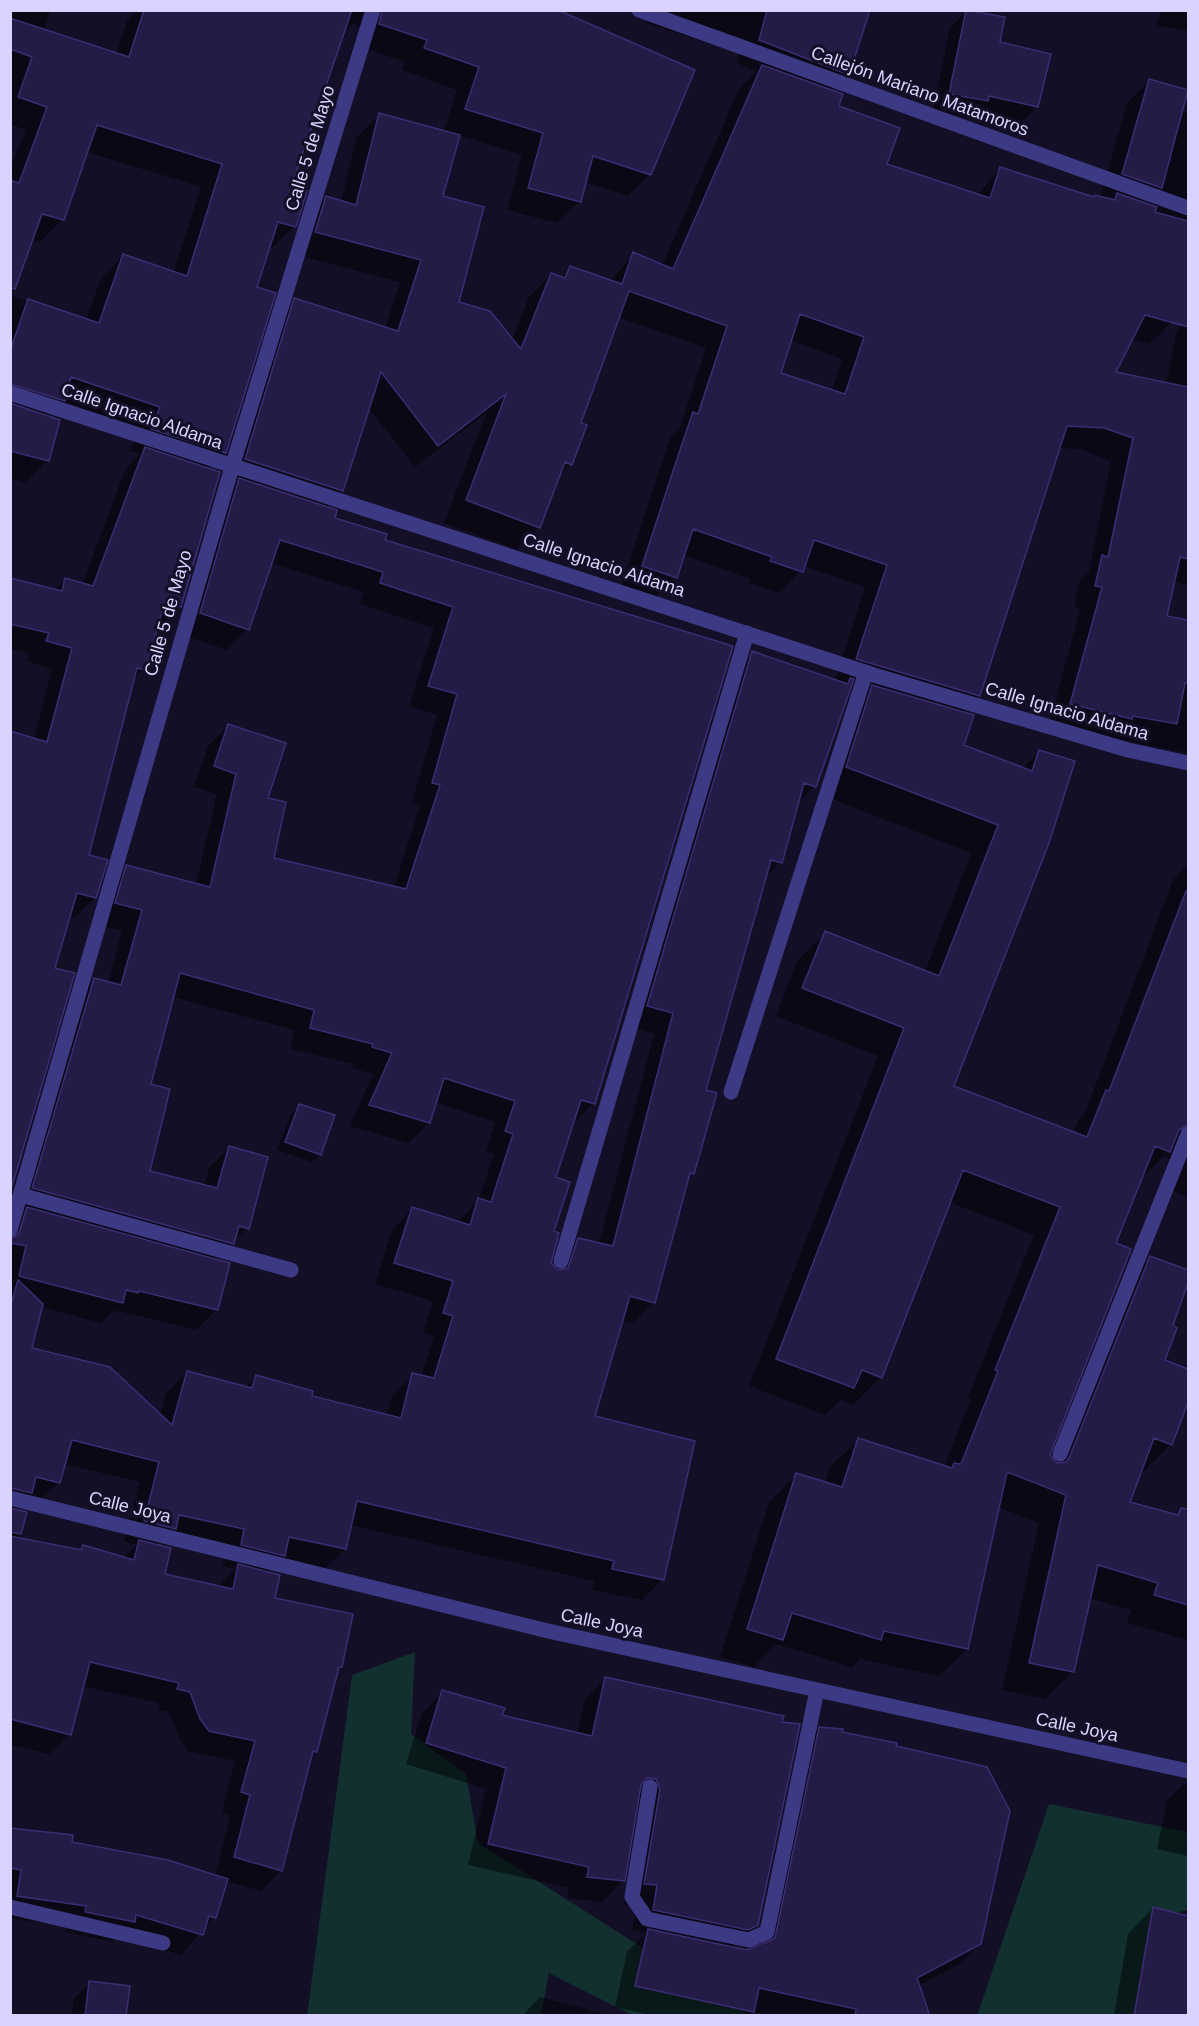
<svg xmlns="http://www.w3.org/2000/svg" width="1199" height="2026" font-family="Arial,sans-serif">
	<style>
		.green { fill: #12302f }
		.shadow { fill: #0007; fill-rule: evenodd }
		.building { fill: #241b47; stroke: #3b2d73; stroke-width: 1.5; fill-rule: evenodd }
		.lines { fill: none; stroke-linecap: round; stroke-linejoin: round }
		.street { stroke: #3d3a85; stroke-width: 15 }
		.labels { text-anchor: middle; stroke-width: 6; stroke-linejoin: round; paint-order: stroke }
		.street-label { font-size: 18px; fill: #d9d4ff; stroke: #130f26 }
	</style>
	<rect width="100%" height="100%" fill="#130f26"/>
	<path class="green" d="M415,1652L411,1734L466,1774L478,1843L748,2015H632L549,1973L541,2015L307,2016L352,1675Z
		M1049,1804L1188,1832V1910L1149,1919L1188,1976V1990L1141,2015L977,2016Z"/>
	<path class="shadow" d="M10,10H50L44,31L116,55L127,21L137,10H543L650,174L628,196L585,182L580,201L557,223L507,210L522,155L458,135L441,197L458,303L512,340L529,297L552,274L560,278L570,268L610,281L634,254L662,266L739,89L756,72L737,63L740,53L645,23L646,18L625,10H868L848,75L831,91L837,106L885,165L977,195L1000,169L1093,199L1100,198L1127,103L1149,81L1181,112L1188,113V265L1172,322L1149,344L1131,339L1114,373L1166,384L1177,330L1188,319V585L1173,582L1165,617L1188,622V753L1049,726L1080,609L1074,608L1080,579L1089,571L1111,461L1081,449L1058,448L979,695L962,713V746L1022,769L1039,752L952,1086L1073,1133L1079,1119L1085,1113L1173,880L1188,864V1197L1162,1187L1171,1162L1165,1155L1141,1179L1114,1244L1049,1456L1052,1461L1122,1285L1150,1258L1188,1272V1279L1171,1326L1163,1361L1188,1371V1397L1171,1444L1143,1472L1140,1470L1128,1503L1188,1520L1182,1553L1188,1555V1640L1127,1623L1131,1610L1089,1598L1073,1672L1045,1699L1002,1690L1039,1523L998,1507L967,1649L939,1676L860,1659L852,1667L777,1644L754,1667L720,1657L769,1502L797,1474L825,1483L830,1467L858,1440L944,1467L971,1399L968,1397L1034,1235L949,1202L881,1377L853,1405L841,1400L825,1415L749,1386L878,1056L776,1016L797,961L825,933L925,972L971,853L819,794L845,714L868,691L850,686L815,786L797,804L780,862L764,879L704,1091L692,1174L686,1180L653,1302L633,1323L621,1320L593,1417L693,1442L662,1580L642,1600L593,1590L594,1581L350,1525L345,1549L324,1569L279,1559L266,1573L273,1599L341,1667L336,1671L315,1751L311,1756L281,1870L261,1891L226,1881L214,1917L181,1955L119,1936L113,1942L65,1932L66,1926L10,1918V1829L71,1836L70,1843L215,1876L230,1815L222,1813L235,1761L188,1751L180,1739L169,1712L158,1710L159,1703L82,1686L70,1734L49,1754L10,1745V1240L143,1244L13,1207L73,1000L94,979L108,983L122,931L96,924L106,887L127,866L196,884L217,794L194,787L208,746L228,726L266,799L272,859L394,887L420,806L412,803L437,715L409,706L434,628L360,604L364,592L270,563L248,629L227,650L180,634L272,323L295,300L385,329L400,282L293,254L304,221L326,198L341,202L357,137L379,115L444,132L457,90L402,70L405,62L357,46L361,30L354,22L342,34L289,188L295,226L272,248L268,247L255,288L225,452L208,469L180,606L159,627L157,626L143,669L133,680L87,856L95,898L74,918L69,917L53,969L13,1180L34,740L52,669L27,661L29,653L10,649V580L55,590L66,580L82,585L125,470L140,454L130,451L138,429L61,403L47,417L48,460L25,483L10,478V169L26,130L10,124ZM87,152L201,187L173,273L123,256L101,278L86,320L11,296L31,239L40,242L62,219ZM270,221L283,222V225ZM618,317L706,348L680,428L671,436L656,480L621,588L653,600L675,577L683,555L750,579L749,583L780,593L804,566L865,587L835,681L752,653L732,674L627,1026L654,1034L599,1244L579,1239L558,1260L555,1269L550,1263L554,1178L573,1124L594,1103L731,647L383,541L333,519L325,508L342,491L368,407L415,467L486,413L444,523L516,549L539,527L558,477L570,464L579,424ZM790,340L842,359L832,391L779,374ZM173,997L294,1030L290,1049L354,1064L352,1068L373,1074L350,1126L408,1143L429,1123L435,1102L495,1122L486,1152L494,1154L479,1199L457,1223L412,1209L392,1230L375,1284L433,1301L423,1333L434,1336L421,1377L412,1375L392,1395L387,1416L310,1397L256,1377L245,1388L187,1372L166,1393L160,1416L30,1349L41,1307L101,1323L112,1312L118,1311L196,1330L216,1310L228,1264L216,1261L247,1228L229,1148L209,1168L204,1186L148,1172L149,1085ZM64,1464L140,1482L124,1541L137,1545L123,1558L83,1547L79,1551L18,1539L25,1513L13,1510L24,1499L38,1503L59,1482ZM165,1537L224,1549L222,1566L235,1569L217,1587L163,1575L157,1546Z
		M967,10L998,43L1037,106L1020,124L974,113L969,118L933,111L950,28Z
		M1156,10H1188V31L1156,26L1161,12Z
		M299,1105L320,1154L312,1162L277,1150L291,1114Z
		M606,1678L757,1924L731,1948L747,1951L757,1947L799,1749L820,1728L980,1944L958,1965L918,1986L928,2016H769L752,2012L749,2016H654L615,2007L627,1952L646,1933L632,1930L637,1906L624,1904L639,1810L638,1798L623,1881L602,1902L567,1898L569,1888L468,1865L486,1789L406,1764L422,1713L443,1692L501,1717L577,1734L585,1699Z
		M1184,1783L1188,1786V1856L1157,1849L1167,1800Z
		M1153,1908L1188,1917V2016H1114L1128,1934Z
		M90,1983L124,2016H72L74,1999Z
		M540,1997L614,2016H522Z"/>
	<path class="building" d="M144,10H352L291,187L307,191L296,227L278,222L257,287L276,293L226,453L151,429L160,407L71,377L65,401L10,384V351L28,299L99,323L123,254L187,276L222,164L97,125L64,220L42,214L15,289L10,288V180L19,183L47,107L18,97L32,57L10,49V18L129,57Z
		M382,10H558L695,70L651,175L593,156L581,202L528,188L543,133L465,109L479,67L424,48L427,40L379,24Z
		M767,10H870L849,75L759,40Z
		M966,10L1005,17L1000,42L1051,54L1038,107L989,96L988,101L949,94Z
		M762,65L843,94L839,106L900,128L887,164L990,198L1000,167L1094,197L1095,195L1115,200L1117,193L1157,207L1155,212L1188,221V327L1145,315L1116,372L1188,387V559L1180,557L1167,616L1188,620V683H1185L1177,724L1133,716L1132,719L1070,704L1102,587L1095,586L1102,555L1108,557L1133,438L1104,428L1067,426L980,696L856,659L887,565L814,540L803,572L770,561L772,557L693,529L677,578L642,566L678,456L693,412L698,414L727,326L629,291L581,423L587,425L572,465L565,462L540,528L466,500L506,394L438,446L381,372L343,491L245,459L294,298L398,331L421,260L315,232L326,196L356,205L379,113L460,135L443,196L484,207L459,302L490,311L521,349L551,273L565,278L570,266L622,284L633,252L673,269ZM800,314L864,337L845,394L781,373Z
		M1149,79L1188,90L1162,188L1122,174Z
		M10,403L60,420L49,461L10,451Z
		M145,447L220,472L181,607L165,601L145,670L137,668L89,855L108,860L96,898L77,893L55,968L75,973L10,1193V731L47,742L72,648L46,641L49,633L10,624V578L62,591L65,578L93,586Z
		M239,478L337,510L335,518L387,534L385,540L733,646L595,1104L581,1100L556,1177L570,1182L554,1231L559,1233L551,1263L558,1270L568,1268L578,1238L613,1246L673,1013L647,1006L752,651L848,684L850,678L854,679L816,787L804,783L782,863L771,860L706,1090L717,1093L694,1174L690,1173L655,1303L630,1296L595,1416L695,1441L664,1580L612,1569L614,1561L357,1501L346,1549L289,1537L285,1556L241,1545L244,1529L179,1515L176,1529L144,1521L159,1462L72,1440L60,1483L36,1477L32,1493L10,1488V1308L18,1280L43,1304L32,1348L110,1367L172,1425L187,1371L252,1388L256,1375L313,1391L312,1396L401,1418L412,1373L434,1378L453,1316L443,1313L453,1281L394,1263L412,1207L470,1225L478,1198L491,1202L513,1134L505,1131L515,1101L444,1078L430,1123L369,1105L392,1053L372,1047L373,1044L310,1028L314,1010L180,973L151,1084L170,1089L150,1171L217,1188L229,1146L268,1157L249,1229L239,1226L234,1244L32,1188L94,978L121,985L142,910L115,903L126,865L210,887L236,774L214,766L228,724L286,743L268,798L286,802L274,858L406,889L440,785L432,783L457,694L428,686L453,607L380,583L383,572L280,540L249,630L200,613Z
		M872,685L974,715L964,745L1032,771L1039,750L1075,761L1049,843L954,1086L1087,1137L1106,1090L1109,1091L1186,891H1188V1125L1179,1130L1170,1152L1155,1146L1116,1243L1131,1249L1050,1455L1057,1463L1066,1462L1069,1458L1150,1256L1188,1270V1283L1173,1325L1177,1328L1165,1360L1188,1369V1402L1172,1445L1154,1438L1130,1502L1178,1515L1181,1508L1188,1509V1605L1154,1595L1158,1583L1098,1565L1074,1672L1029,1663L1066,1495L1007,1472L968,1649L884,1631L881,1640L792,1613L783,1640L747,1629L796,1473L842,1487L858,1438L952,1468L954,1463L961,1464L998,1371L995,1370L1060,1207L963,1170L882,1378L862,1370L854,1388L776,1359L904,1028L802,988L825,931L939,976L998,825L846,767Z
		M299,1104L335,1115L321,1155L285,1142Z
		M27,1207L230,1263L218,1310L139,1291L138,1293L126,1290L123,1303L19,1276L26,1246L10,1243V1240L19,1233Z
		M10,1508L27,1512L21,1534L10,1532Z
		M10,1536L81,1550L83,1545L134,1560L139,1540L171,1548L165,1574L233,1589L238,1564L280,1575L275,1598L353,1614L342,1667H339L317,1752L313,1751L282,1871L234,1857L250,1795L241,1792L255,1741L209,1731L200,1719L190,1692L177,1689L179,1683L90,1662L71,1735L10,1719Z
		M605,1677L784,1716L782,1722L800,1724L758,1925L748,1930L653,1910L657,1885L644,1884L660,1789L656,1779L647,1778L641,1785L625,1881L587,1877L589,1867L488,1844L506,1768L426,1743L442,1690L505,1708L502,1715L592,1736Z
		M819,1727L843,1729L842,1732L897,1743L896,1746L987,1767L1010,1811L981,1944L917,1978L930,2016H855L856,2009L759,1988L754,2012L635,1986L648,1929L747,1950L775,1938Z
		M10,1828L73,1835L72,1842L168,1860L228,1879L216,1918L209,1916L203,1935L136,1915L135,1922L85,1912L86,1906L17,1896L21,1870L10,1868Z
		M1153,1907L1188,1916V2016H1134Z
		M89,1981L130,1986L126,2016H85Z"/>
	<g class="lines">
		<path class="street" d="M639,10L1188,208
			M10,393L877,676L1128,750L1188,763
			M731,1092L866,672
			M21,1195L291,1270
			M10,1230L232,467L373,10
			M561,1261L747,633
			M1060,1454L1188,1134
			M10,1498L548,1631L1188,1771
			M650,1787L632,1897L647,1919L749,1940L767,1932L817,1690
			M10,1907L163,1943"/>
	</g>
	<g class="labels">
		<g class="street-label">
			<text transform="translate(920 91) rotate(20)" y="6">Callejón Mariano Matamoros</text>
			<text transform="translate(310 148) rotate(-73)" y="6">Calle 5 de Mayo</text>
			<text transform="translate(142 416) rotate(19)" y="6">Calle Ignacio Aldama</text>
			<text transform="translate(604 565) rotate(18)" y="6">Calle Ignacio Aldama</text>
			<text transform="translate(168 613) rotate(-74)" y="6">Calle 5 de Mayo</text>
			<text transform="translate(1067 711) rotate(16)" y="6">Calle Ignacio Aldama</text>
			<text transform="translate(130 1507) rotate(14)" y="6">Calle Joya</text>
			<text transform="translate(602 1623) rotate(12)" y="6">Calle Joya</text>
			<text transform="translate(1077 1727) rotate(12)" y="6">Calle Joya</text>
		</g>
	</g>
	<rect width="1199" height="2026" fill="none" stroke="#d9d4ff" stroke-width="24"/>
</svg>
